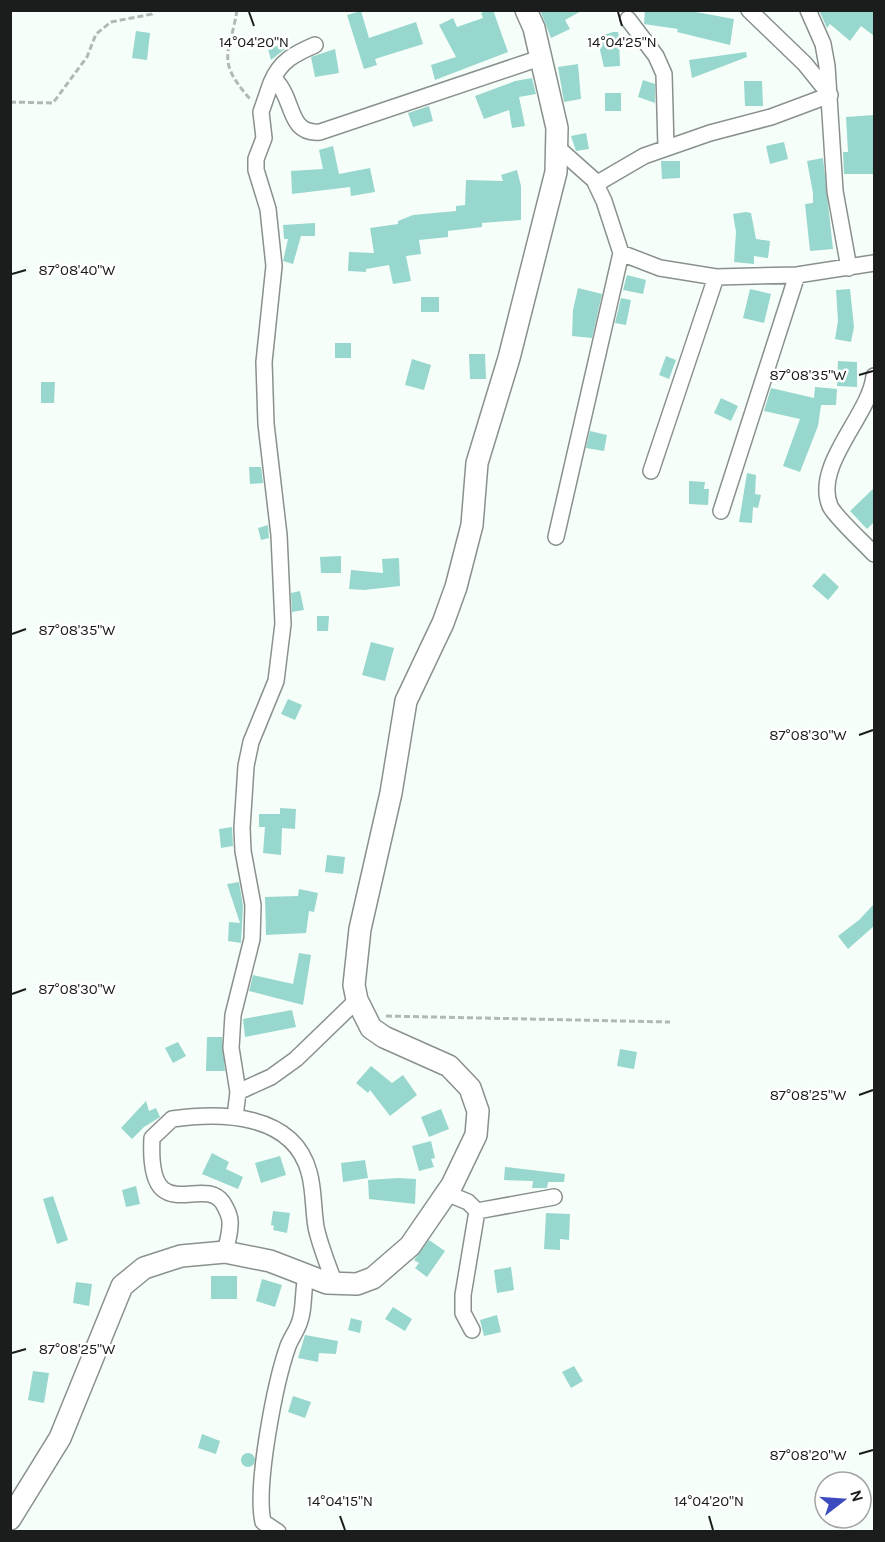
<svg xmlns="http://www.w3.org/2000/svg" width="885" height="1542" font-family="Karla,sans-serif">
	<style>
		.building { fill: #97d7cd }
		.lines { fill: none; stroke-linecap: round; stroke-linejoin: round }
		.street-casing { stroke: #8a918d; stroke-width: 18 }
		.secondary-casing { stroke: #8a918d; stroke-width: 24 }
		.path { stroke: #b2b8b4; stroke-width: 3; stroke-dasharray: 6 3; stroke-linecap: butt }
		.street { stroke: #fff; stroke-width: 15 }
		.secondary { stroke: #fff; stroke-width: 21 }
		.ticks { fill: none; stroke: #1a1d1b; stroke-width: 2 }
		.ticks-label { font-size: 15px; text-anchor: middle; fill: #1a1d1b; stroke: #fff; stroke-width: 5; stroke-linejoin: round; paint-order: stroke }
	</style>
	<rect width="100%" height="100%" fill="#f6fef9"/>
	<path class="building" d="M488,10H493L508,52L435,80L431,65L456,57L439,25L453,18L457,27L483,18L481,13Z
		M540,10H583L565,20L570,29L551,38Z
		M645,10H685L734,19L730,45L677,32L678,29L644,24Z
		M819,10H874V36L861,26L850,41L830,24L827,28Z
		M361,11L369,38L416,22L423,44L375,59L377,65L364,69L347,15Z
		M136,31L150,33L147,60L132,58Z
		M613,32H618L619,37L620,66L604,67L597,37Z
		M283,44L285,49L271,60L268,49Z
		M335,49L339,73L315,77L311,57Z
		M746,52L747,57L692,78L689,60Z
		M578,64L581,99L564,102L558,67Z
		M532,78L536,94L519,97L525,126L512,128L509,110L484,119L475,96L515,81Z
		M643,80L655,84V103L638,97Z
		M744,81H762L763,106H745Z
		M605,93H621V111H605Z
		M429,106L433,121L413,127L408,113Z
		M874,115V174H844L843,152H848L846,117Z
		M586,133L589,149L576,151L571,136Z
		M784,142L788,159L770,164L766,146Z
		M333,146L339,174L370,168L375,192L351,196L350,187L292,194L291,171L323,169L319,150Z
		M823,158L833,249L810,251L805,204L813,203V193L807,161Z
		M661,161H680V178L662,179Z
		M517,170L521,186V220L482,223V227L448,231V237L419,240L421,254L406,256L411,281L393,284L389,265L366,269V272L348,271L349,252L374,253L370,228L398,224V221L413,215L456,211V206L465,205L466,180L503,181L501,175Z
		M746,212L751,213L756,239L770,241L768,258L754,256V264L734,262L736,232L733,214Z
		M315,223V236H301L293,264L283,261L288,239H284L283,225Z
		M627,275L646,280L643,294L623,290Z
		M578,288L602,294L592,338L572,336L573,310Z
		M750,289L771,294L764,323L743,318Z
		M850,289L854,327L851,342L835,339L838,321L836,290Z
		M421,297H439V312H421Z
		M621,298L631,300L626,325L615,323Z
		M335,343H351V358H335Z
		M469,354H485L486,379H470Z
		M666,356L676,360L669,379L659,375Z
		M412,359L431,365L424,390L405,385Z
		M838,361L857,362V387L837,386Z
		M41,382H55L54,403H41Z
		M815,387L837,389L836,405H821L818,426L800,472L783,466L800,419L764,411L771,388L814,398Z
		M721,398L738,406L731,421L714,413Z
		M590,431L607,435L604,451L586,448Z
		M249,467H261L263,483L250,484Z
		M747,473L756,475L755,494L761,495L758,508L753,507L752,523L739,522Z
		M689,481L705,482L704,489H709L708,505L689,504Z
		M874,488V522L867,529L850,511Z
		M268,525L269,538L261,540L258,528Z
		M341,556V573H321L320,557Z
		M399,558L400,586L364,590L349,589L351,570L383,573L382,559Z
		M824,573L839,587L828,600L812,586Z
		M300,591L304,610L292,612L291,593Z
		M317,616H329L328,631H317Z
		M371,642L394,648L385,681L362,675Z
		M288,699L302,705L295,720L281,714Z
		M280,808L296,809L295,829L282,828L281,855L263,853L265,827H259V814H280Z
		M232,827L233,846L221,848L219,829Z
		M327,855L345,857L343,874L325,872Z
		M239,882L243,906L241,943L228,941L229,922L240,923L227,884Z
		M299,889L318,893L314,912L309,911L306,933L266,935L265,897L298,896Z
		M874,904V926L848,949L838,936L859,920Z
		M299,953L311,955L303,1005L249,991L253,975L293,984Z
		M292,1010L296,1027L245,1037L243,1019Z
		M207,1037H222L225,1071H206Z
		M178,1042L186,1056L173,1063L165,1048Z
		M620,1049L637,1052L634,1069L617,1066Z
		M371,1066L392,1083L403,1075L417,1095L390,1116L370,1090L368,1093L356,1083Z
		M146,1101L149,1111L156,1108L160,1117L144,1127L132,1139L121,1128Z
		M441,1109L449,1129L429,1137L421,1117Z
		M431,1141L435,1158L431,1159L434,1167L419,1171L412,1146Z
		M212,1153L229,1162L226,1169L243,1177L238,1189L202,1174Z
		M280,1156L286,1175L261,1183L255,1163Z
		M365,1160L368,1178L343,1182L341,1163Z
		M505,1167L565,1174L564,1182H548L547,1188H532L533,1181L504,1180Z
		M398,1178L416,1179L415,1204L369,1199L368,1180Z
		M136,1186L140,1204L126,1207L122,1190Z
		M53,1196L68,1240L57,1244L43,1199Z
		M273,1211L290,1213L287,1233L273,1230L274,1226L271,1225Z
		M546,1213L570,1214L569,1240L560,1239V1250L544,1249Z
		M429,1240L445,1251L427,1277L415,1268L419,1263L414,1260Z
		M511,1267L514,1290L497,1293L494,1270Z
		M211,1276H237V1299H211Z
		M262,1279L282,1285L275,1307L256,1301Z
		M76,1282L92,1284L89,1306L73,1303Z
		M393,1307L412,1319L405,1331L385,1319Z
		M497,1315L501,1332L484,1336L480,1320Z
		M351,1318L362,1321L360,1333L348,1330Z
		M305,1335L338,1341L336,1354L319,1353L318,1362L298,1358Z
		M574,1366L583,1381L571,1388L562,1372Z
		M33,1371L49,1373L44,1403L28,1400Z
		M293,1396L311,1402L305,1418L288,1412Z
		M202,1434L220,1441L216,1454L198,1448Z
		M241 1460a7 7 0 1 1 14 0a7 7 0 1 1-14 0Z"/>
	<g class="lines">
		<g class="street-casing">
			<path id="street" d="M808,10L823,44L827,66L835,191L849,268
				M628,19L656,56L664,74L666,148
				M271,83C280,61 294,54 315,45
				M558,148L594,180L604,201L621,253L660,268L716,277L797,275L874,263
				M596,184L644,156L710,133L771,117L830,95L805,64L749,10
				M874,376C870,415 813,465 830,506C835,517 865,544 874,554
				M651,471L716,277
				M721,511L797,275
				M556,537L621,253
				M238,1092L271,1077L296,1059L357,1000
				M235,1117L238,1092L231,1048L233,1015L252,939L253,905L243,851L242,828L246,766L251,742L276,681L283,624L279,535L266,424L264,362L274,266L268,209L256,170V159L264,138L261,112L271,83L277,82C294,100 288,135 320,132L540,58
				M446,1193L468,1202L477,1211L463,1295V1313L472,1330
				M477,1211L554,1197
				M225,1252C227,1243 230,1234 230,1225C231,1217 227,1210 223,1203C203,1173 147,1232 152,1138L172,1119C221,1112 293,1113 309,1172C314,1189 313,1209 316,1227C320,1246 328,1265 335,1284
				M278,1532L263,1522C255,1486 275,1383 288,1346C292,1336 299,1328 301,1317C304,1307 303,1289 306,1276"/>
		</g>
		<g class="secondary-casing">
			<path id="secondary" d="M10,1519L60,1438L122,1286L144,1268L181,1256L225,1252L270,1261L327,1283L357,1284L373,1278L410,1246L452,1185L476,1135L478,1111L470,1088L449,1066L384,1037L371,1028L357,1000L354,985L360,929L391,793L406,701L443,623L456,587L472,525L477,463L509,358L556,172L557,128L534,28L526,10"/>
		</g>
		<path class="path" d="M237,10C230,55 215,59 250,99
			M10,102L53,103L87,57L96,34L111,22L152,14L153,10
			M386,1016L670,1022"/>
		<use href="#street" class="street"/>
		<use href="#secondary" class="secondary"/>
	</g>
	<path class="ticks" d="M249,12L254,26M618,12L622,26M12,274L26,270M859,375L873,371M12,634L26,629M859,735L873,730M12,994L26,989M859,1095L873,1090M12,1353L26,1349M859,1454L873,1450M340,1516L345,1530M709,1516L713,1530"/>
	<g class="ticks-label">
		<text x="254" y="47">14°04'20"N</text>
		<text x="622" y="47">14°04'25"N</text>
		<text x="77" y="275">87°08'40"W</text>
		<text x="808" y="380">87°08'35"W</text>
		<text x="77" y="635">87°08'35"W</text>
		<text x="808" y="740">87°08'30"W</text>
		<text x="77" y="994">87°08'30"W</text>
		<text x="808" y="1100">87°08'25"W</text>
		<text x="77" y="1354">87°08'25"W</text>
		<text x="808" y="1460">87°08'20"W</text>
		<text x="340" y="1506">14°04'15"N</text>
		<text x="709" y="1506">14°04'20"N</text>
	</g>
	<rect width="885" height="1542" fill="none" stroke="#1a1d1b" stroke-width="24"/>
	<g transform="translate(843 1500) rotate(73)"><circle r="28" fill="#ffffff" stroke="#a3a5a4" stroke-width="1.5"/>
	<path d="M0-4.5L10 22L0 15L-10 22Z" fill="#3c4bbe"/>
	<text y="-9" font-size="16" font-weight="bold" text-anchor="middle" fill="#1a1d1b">N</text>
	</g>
</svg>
